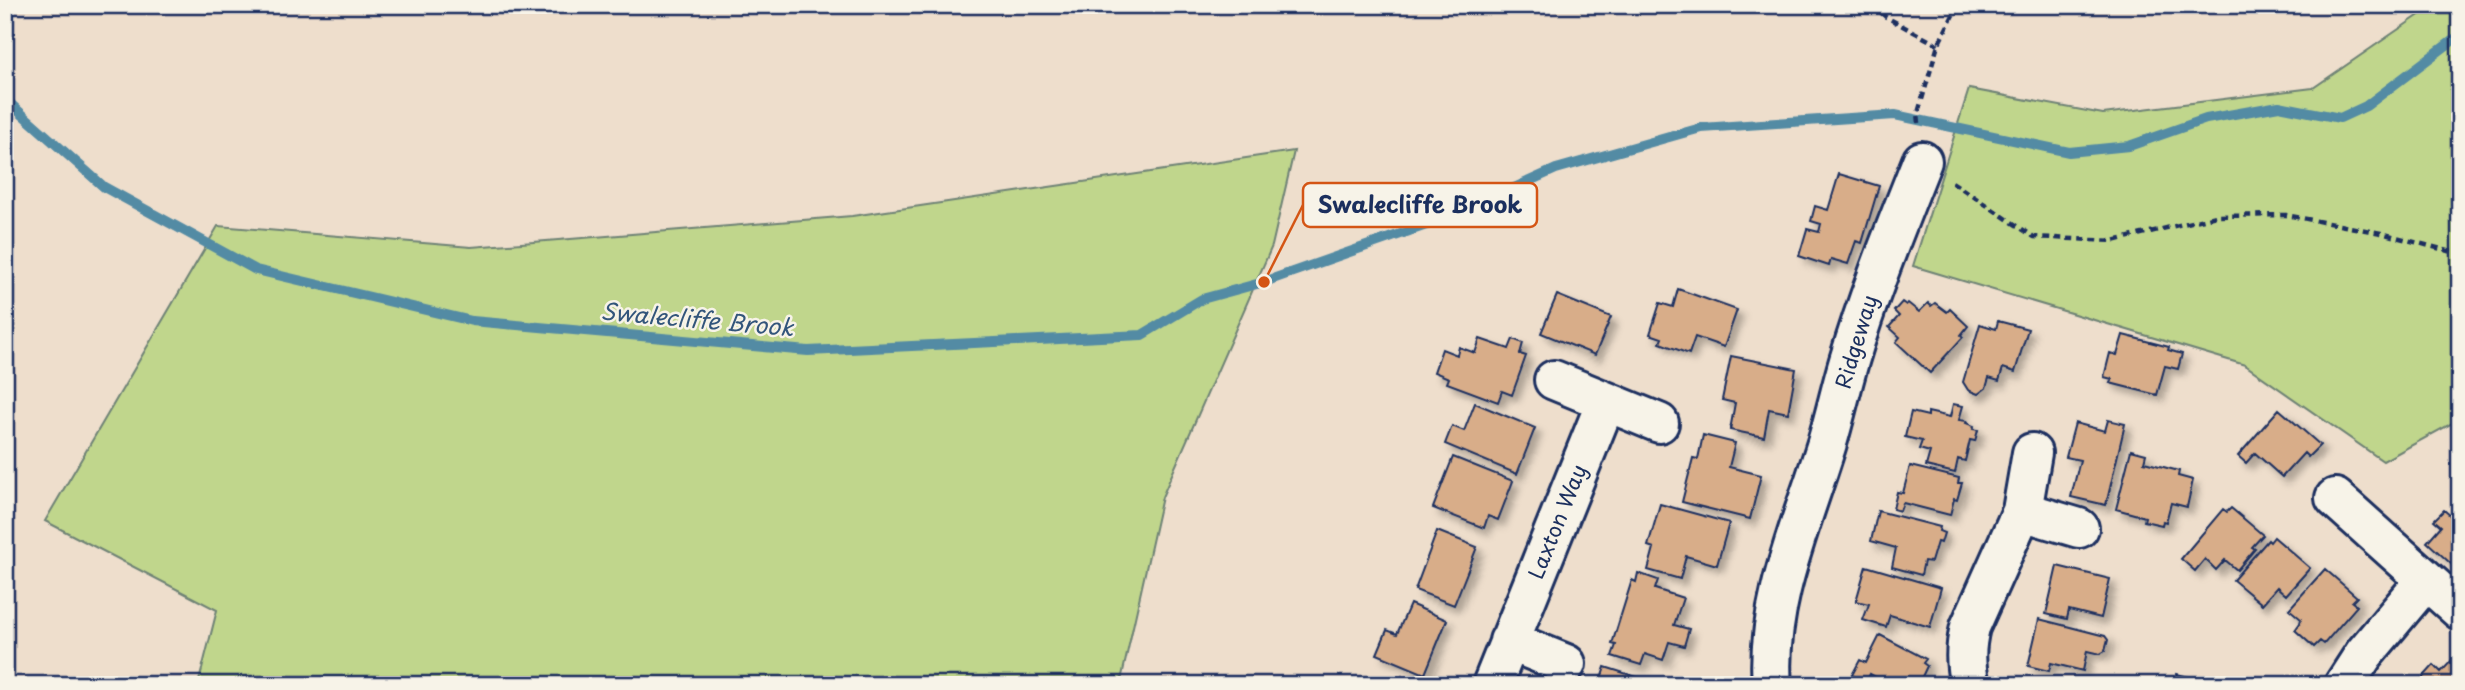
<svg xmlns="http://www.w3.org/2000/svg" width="2465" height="690" font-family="'Playpen Sans',sans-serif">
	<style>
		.green { fill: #c0d68c; stroke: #6e8275; stroke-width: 2 }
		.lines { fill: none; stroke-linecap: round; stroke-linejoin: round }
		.stream { stroke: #538ba4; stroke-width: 10 }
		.building { fill: #d8ad89; stroke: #1b2f5e; stroke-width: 2; filter: url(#shadow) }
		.street-casing { stroke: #1b2f5e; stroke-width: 44 }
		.path { stroke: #1b2f5e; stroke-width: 4.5; stroke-dasharray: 7 5; stroke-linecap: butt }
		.street { stroke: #f7f3e8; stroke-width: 38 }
		.labels { text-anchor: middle; stroke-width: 5; stroke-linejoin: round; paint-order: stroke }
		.street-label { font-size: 21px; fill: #1b2f5e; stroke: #f7f3e8 }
		.water-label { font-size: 23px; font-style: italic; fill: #32557b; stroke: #f7f3e8 }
		.leader { fill: none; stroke: #d45514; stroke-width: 2.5 }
		.callout-dot { fill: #d45514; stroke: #f7f3e8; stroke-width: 2.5 }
		.callout { fill: #f7f3e8; stroke: #d45514; stroke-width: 2.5 }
		.callout-label { font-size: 23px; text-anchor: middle; font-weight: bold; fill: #1b2f5e }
	</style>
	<defs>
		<filter id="shadow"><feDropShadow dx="6" dy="6" stdDeviation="3.5" flood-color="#0004"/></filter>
	</defs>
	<rect width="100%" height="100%" fill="#eedecc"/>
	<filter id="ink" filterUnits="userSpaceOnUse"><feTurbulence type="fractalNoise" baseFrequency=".0143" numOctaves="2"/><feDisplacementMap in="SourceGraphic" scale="14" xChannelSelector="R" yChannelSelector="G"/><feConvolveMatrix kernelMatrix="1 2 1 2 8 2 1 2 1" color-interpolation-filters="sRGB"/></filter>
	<g filter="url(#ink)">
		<path class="green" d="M2434,5H2460V419L2383,461L2245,365L1913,266L1969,89L2103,114L2313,88Z
			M1294,151L1272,246L1162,497L1120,685H198L217,610L45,521L218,226L471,247L852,216Z"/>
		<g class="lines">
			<path class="stream" d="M5,99L104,187L256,270L472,321L808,351L1142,335L1202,299L1264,282L1452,216L1556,169L1701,128L1895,115L2069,152L2129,146L2206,119L2279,106L2340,118L2366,106L2460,35"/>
		</g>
		<path class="building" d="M1839,174L1879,186L1862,243L1856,241L1848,264L1831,259L1829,266L1799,256L1807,229L1819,232L1821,224L1811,221L1815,206L1828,210Z
			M1678,289L1737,310L1724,347L1695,337L1689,354L1660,343L1662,338L1650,334L1660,303L1673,307Z
			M1557,295L1611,317L1595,355L1541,333Z
			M1902,302L1906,305L1908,303L1919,312L1928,303L1931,306L1935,303L1947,312L1950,309L1968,326L1961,335L1963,337L1930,373L1896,342L1900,337L1889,327L1899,316L1894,311Z
			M1998,321L2028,329L2015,372L2003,368L1999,381L1989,378L1986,388L1978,394L1968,390L1963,382L1980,324L1996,329Z
			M2123,335L2169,347L2168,350L2182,354L2178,369L2165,366L2157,395L2110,383L2112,379L2104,377L2110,353L2117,355Z
			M1480,339L1509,349L1513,339L1523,343L1520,354L1526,356L1512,395L1502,391L1498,402L1447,383L1449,378L1434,372L1442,349L1457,355L1459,347L1475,353Z
			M1731,356L1796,369L1788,413L1769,409L1764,437L1730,430L1735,403L1722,400Z
			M1475,403L1535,428L1517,474L1445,444L1452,426L1464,431Z
			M1953,404L1963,406L1959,420L1967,421L1966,423L1974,426L1973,429L1978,430L1975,441L1970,440L1965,461L1958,459L1955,473L1926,466L1930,452L1919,449L1922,441L1905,437L1911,412L1928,416V412L1950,417Z
			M2279,409L2320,445L2308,457L2304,453L2282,477L2255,453L2246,463L2238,456Z
			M2108,420L2125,424L2106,505L2071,497L2080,460L2066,457L2075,423L2105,431Z
			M1703,435L1735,443L1729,467L1761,475L1750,519L1682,502L1693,458L1698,459Z
			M2131,450L2146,454L2144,462L2179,471L2178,476L2193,480L2187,507L2171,503L2166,522L2163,521L2162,525L2144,521L2145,517L2116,509Z
			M1453,457L1513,481L1498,520L1488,516L1484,528L1433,508Z
			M1910,466L1959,478L1958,483H1962L1957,500L1954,499L1950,515L1903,503L1900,511L1893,509L1897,492L1903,493Z
			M1660,504L1729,523L1717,565L1686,556L1680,579L1648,570L1654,548L1648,546Z
			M2231,508L2263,535L2252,547L2255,549L2237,570L2225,560L2216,570L2205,559L2195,571L2181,559L2223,509L2227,512Z
			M2444,510L2460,524V572L2427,542L2441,526L2434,520Z
			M1878,511L1940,527L1939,531L1944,533L1941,543L1937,542L1931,562L1924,561L1921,575L1892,567L1896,548L1871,541Z
			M1437,531L1477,547L1454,605L1415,590Z
			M2274,537L2310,568L2286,595L2277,587L2262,604L2233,580L2268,540L2270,542Z
			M1866,566L1941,588L1930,627L1890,615L1886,627L1863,620L1869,604L1856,601Z
			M2057,566L2110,579L2101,618L2069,610L2067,619L2046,614Z
			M2325,569L2357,597L2352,602L2357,606L2324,644L2320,641L2314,647L2295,630L2300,623L2301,619L2289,609Z
			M1638,573L1658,580L1655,589L1683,598L1674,625L1689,629L1684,646L1669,642L1663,660L1645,654L1641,665L1612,656L1616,645L1612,644L1632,580L1636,582Z
			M1410,604L1447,620L1425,674L1377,654L1387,630L1397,634Z
			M2039,619L2105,636L2108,640L2105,651L2100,654L2087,651L2083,671L2051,663L2049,671L2028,666Z
			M1880,635L1926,659L1923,663L1927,666L1920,681L1915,678L1912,685H1890L1870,674L1866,683L1852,675L1860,660L1866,663Z
			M2455,657L2460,661V685H2416L2434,665L2441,672Z
			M1605,667L1656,683L1655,685H1599Z
			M2177,674L2193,678L2192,685H2174Z"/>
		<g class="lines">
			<g class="street-casing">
				<path id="street" d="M1554,380L1659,423
					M2335,498L2460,610
					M2022,511L2079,528
					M1509,641L1566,664
					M1492,685L1606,402
					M1772,685C1765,604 1804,519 1827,443C1835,416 1841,388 1849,361C1869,293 1896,227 1922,161
					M1970,685C1965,664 1965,648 1970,627L2022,511L2032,453
					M2344,685L2364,654L2426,580"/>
			</g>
			<path class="path" d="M1872,5L1886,17L1938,45
				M1919,123L1918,113L1938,45L1958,5
				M1952,182L2034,237L2113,241L2216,216L2286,215L2381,233L2460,254"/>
			<use href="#street" class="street"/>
		</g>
	</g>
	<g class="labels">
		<g class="street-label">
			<text transform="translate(1857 342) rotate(-73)" y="7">Ridgeway</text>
			<text transform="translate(1558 522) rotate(-68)" y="7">Laxton Way</text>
		</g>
		<g class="water-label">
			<text transform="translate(697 320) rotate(5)" y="8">Swalecliffe Brook</text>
		</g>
	</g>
	<path class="leader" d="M1264 282L1303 205"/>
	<circle class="callout-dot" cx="1264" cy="282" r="7"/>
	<rect class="callout" x="1303" y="183" width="234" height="44" rx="7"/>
	<g class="callout-label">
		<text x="1420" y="213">Swalecliffe Brook</text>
	</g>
	<rect width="2465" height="690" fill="none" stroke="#f7f3e8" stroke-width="28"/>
	<rect x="14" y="14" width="2437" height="662" fill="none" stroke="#1b2f5e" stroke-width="2.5" filter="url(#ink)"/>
</svg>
